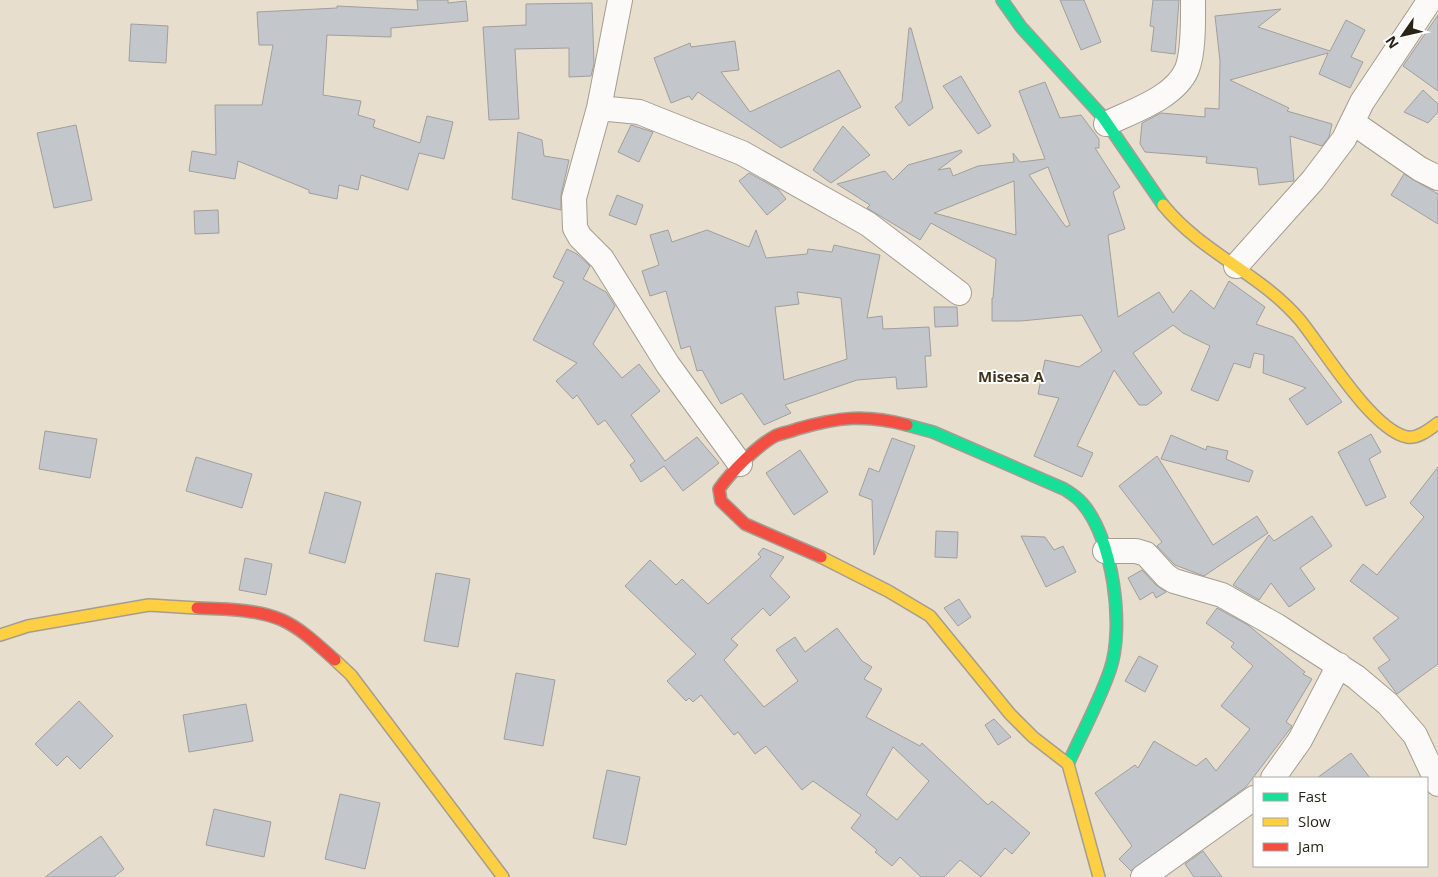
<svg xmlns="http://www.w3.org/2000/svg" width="1438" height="877" font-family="'Open Sans',sans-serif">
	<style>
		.building { fill: #c3c6cb; stroke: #a09f9c; fill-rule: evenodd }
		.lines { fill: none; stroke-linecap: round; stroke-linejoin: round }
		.street-casing { stroke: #a49d90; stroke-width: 26 }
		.fast-casing { stroke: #a49d90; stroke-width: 14 }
		.slow-casing { stroke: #a49d90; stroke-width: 14 }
		.jam-casing { stroke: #a49d90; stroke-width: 14 }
		.street { stroke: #fcfaf8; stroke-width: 24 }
		.fast { stroke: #16e098; stroke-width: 11 }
		.slow { stroke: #ffcf43; stroke-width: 11 }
		.jam { stroke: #f24e42; stroke-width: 11 }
		.labels { text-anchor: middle; stroke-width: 4; stroke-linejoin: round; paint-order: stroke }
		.quarter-label { font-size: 15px; font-weight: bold; fill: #41341b; stroke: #fff }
	</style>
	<rect width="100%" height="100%" fill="#e8dece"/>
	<path class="building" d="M417,0H448V3L466,1L468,21L391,28V37L327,35L323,95L361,101L358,115L375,120L373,127L420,143L427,116L453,122L444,159L419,153L408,190L361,175L358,190L339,185L337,199L309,193V190L238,161L235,179L189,171L192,151L216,155L215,105H262L273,45H259L257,12L337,8V6L418,10Z
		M1060,0H1084L1101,42L1081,50Z
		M1153,0H1179L1175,54L1151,51L1154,27L1150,26Z
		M592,3L594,64L591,76L569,77V48L515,49L519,119L489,120L483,27L526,25V4Z
		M1281,9L1258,27L1330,51L1346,20L1365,30L1351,57L1363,62L1350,88L1319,74L1328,53L1230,80L1289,108L1287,111L1332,124L1329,137L1322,146L1290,136L1294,181L1259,185L1257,168L1206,163L1207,157L1145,152L1140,144L1142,123L1161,113L1205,117V108L1219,109L1220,61L1215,16Z
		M1438,15V91L1403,66Z
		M131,24L168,26L166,63L129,61Z
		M909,28H911L933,108L909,126L895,107L902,101Z
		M735,41L739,70L721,72L750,112L839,70L861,107L781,148L698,92L692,100L689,96L671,103L654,58L690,43L691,47Z
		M961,76L991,126L978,134L943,86Z
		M1045,82L1060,118L1081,115L1099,139V148H1095L1120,187L1113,192L1125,229L1108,235L1118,317L1159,292L1173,313L1191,290L1214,309L1229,281L1265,307L1256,324L1293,337L1342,402L1307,425L1289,399L1306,388L1263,373L1264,355L1254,353L1250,368L1234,363L1218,401L1191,390L1210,346L1183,333L1173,325L1133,353L1162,393L1147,405H1139L1114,370L1077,446L1093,453L1082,477L1034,456L1059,398L1038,394L1045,360L1079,367L1102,351L1082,315L1021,321H992V298H993L996,259L931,223L920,240L867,208L870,205L837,184L885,171L893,180L908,165L961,150L962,152L938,170L950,168L953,176L978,166L1014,162L1013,153L1020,162L1045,159L1019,91ZM1048,167L1070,225L1066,227L1029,175ZM1014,181L1016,235L934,213Z
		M1423,90L1438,104V112L1428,123L1404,112Z
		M76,125L92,200L54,208L37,133Z
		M631,125L653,132L639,162L618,152Z
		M843,126L870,155L831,183L813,170Z
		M518,132L542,140L544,156L569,160L561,195V210L512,199Z
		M749,173L778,189L786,199L767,215L739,181Z
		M1404,174L1438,194V224L1391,195Z
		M617,195L643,205L636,225L609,215Z
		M218,210L219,233L195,234L194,211Z
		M668,230L672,242L707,230L749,247L756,230L766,258L807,254L808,249L832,252L834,245L880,255L867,318L882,316L883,329L929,327L931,356H925L927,387L897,389L896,377L857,380L785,405L791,413L764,425L742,393L721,404L702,370L697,371L690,346L681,349L666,291L650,296L642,271L659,265L650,235ZM797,292L841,298L847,359L784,380L775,307L799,304Z
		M567,249L577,254L590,266L583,279L606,292L615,306L593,344L622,378L639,364L660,391L631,415L665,461L697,437L719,463L683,491L664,466L641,482L630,465L635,461L605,420L598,425L577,395L573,399L556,381L577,363L533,340L564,282L553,277Z
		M934,307H957L958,326L935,327Z
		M45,431L97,439L90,478L39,469Z
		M1371,434L1381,452L1369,459L1386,497L1366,506L1338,452Z
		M1171,435L1206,450L1207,446L1228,451L1226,459L1253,471L1249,482L1161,459Z
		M892,438L915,446L874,555L872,500L859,495L869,468L879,472Z
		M800,450L828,492L794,515L766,473Z
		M1157,456L1213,545L1257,516L1268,533L1204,576L1175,565L1157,546L1162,542L1119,486Z
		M196,457L252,474L242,508L186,491Z
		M1438,467V664L1397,694L1378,668L1390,660L1373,638L1399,618L1350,581L1363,564L1377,575L1424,517L1410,503Z
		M325,492L361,502L345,563L309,553Z
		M1312,516L1332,546L1300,568L1315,589L1289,607L1271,583L1259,600L1233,585L1269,535L1274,541Z
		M936,531L958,532L957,558L935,557Z
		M1021,536L1045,537L1054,550L1063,546L1076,572L1046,587Z
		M763,548L784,557L770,576L790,597L770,616L763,608L731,639L738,645L724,660L764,707L798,681L776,650L795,637L805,652L837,628L862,661L872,667L864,679L882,689L866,717L920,746L922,743L988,805L992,801L1030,833L1012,854L1005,848L981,877L960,860L944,877H921L900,857L892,866L875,852L877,850L851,828L861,815L813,781L802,790L766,746L755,754L738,732L734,735L701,695L693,702L689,698L686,701L667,681L696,654L625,586L650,560L676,585L682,579L708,604L761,557L758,554ZM893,747L929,781L897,820L866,795Z
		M245,558L272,564L266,595L239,590Z
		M1142,570L1156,585L1166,592L1156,598L1153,592L1140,600L1128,578Z
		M436,573L470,579L458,647L424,641Z
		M959,599L971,617L958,626L944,608Z
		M1217,608L1248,625L1305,672L1303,674L1312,679L1286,722L1292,726L1290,729L1246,787L1131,871L1119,859L1132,846L1095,793L1135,765L1138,768L1154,741L1196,766L1206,758L1216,771L1250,729L1221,706L1253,666L1231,647L1234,643L1206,623Z
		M1139,656L1158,666L1145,692L1125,681Z
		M516,673L555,680L543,746L504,739Z
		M79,701L113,736L80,769L67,756L57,766L35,744Z
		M246,704L253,741L189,752L183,715Z
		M994,719L1011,737L998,745L985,725Z
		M1351,753L1370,778H1317Z
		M607,770L640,777L626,845L593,838Z
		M340,794L380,803L365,869L325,859Z
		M214,809L271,822L264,857L206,845Z
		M101,836L124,869L114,877H45Z
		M1203,851L1222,877H1194L1185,864Z"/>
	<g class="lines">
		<g class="street-casing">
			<path id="street" d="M620,0L599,108L574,198L575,228L580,237L602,259L668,365L740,464
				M599,108L639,112L742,153L868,224L959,293
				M1352,122L1420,169L1438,178
				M1106,124C1132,111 1175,98 1187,69C1194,51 1193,19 1193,0
				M1236,266L1313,180L1344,139L1362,102L1430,0
				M1105,551H1136L1146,554L1166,576L1174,581L1222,595L1277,626L1356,677L1388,704L1415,735L1438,784
				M1273,778L1300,740L1339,665
				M1143,877L1254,798"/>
		</g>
		<g class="fast-casing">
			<path id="fast" d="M1002,0L1021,27L1102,116L1163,205
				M907,425L933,432L1064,489C1070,493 1077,497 1082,503C1113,538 1125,627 1110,670C1099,702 1082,733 1068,764"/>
		</g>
		<g class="slow-casing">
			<path id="slow" d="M1163,205C1203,254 1260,273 1300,320C1323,348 1371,429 1407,437C1418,439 1430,429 1438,423
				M821,557L888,591L930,616L1010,714L1033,737L1068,764L1099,877
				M0,635L28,626L149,605L197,608
				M335,660L351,675L503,877"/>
		</g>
		<g class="jam-casing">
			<path id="jam" d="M821,557L745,524L721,501L719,489C731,472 757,446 775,436C781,433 790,432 797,429C838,417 866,414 907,425
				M197,608C225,609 256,609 282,620C302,629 319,646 335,660"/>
		</g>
		<use href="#street" class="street"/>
		<use href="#fast" class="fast"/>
		<use href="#slow" class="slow"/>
		<use href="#jam" class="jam"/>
	</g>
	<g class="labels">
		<g class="quarter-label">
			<text x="1011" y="382">Misesa A</text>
		</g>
	</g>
	<rect x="1253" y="777" width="175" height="90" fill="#ffffff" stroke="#aaa7a3"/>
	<rect x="1263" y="793" width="25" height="8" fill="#16e098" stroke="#aaa7a3"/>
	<text x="1298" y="802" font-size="15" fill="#2a2418">Fast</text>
	<rect x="1263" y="818" width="25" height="8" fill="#ffcf43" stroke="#aaa7a3"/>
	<text x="1298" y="827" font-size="15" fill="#2a2418">Slow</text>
	<rect x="1263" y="843" width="25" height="8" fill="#f24e42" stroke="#aaa7a3"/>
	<text x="1298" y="852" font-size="15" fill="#2a2418">Jam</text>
	<g transform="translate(1403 35) rotate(236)" stroke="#ffffff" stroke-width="4" paint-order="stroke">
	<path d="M0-4L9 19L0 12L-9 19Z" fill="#2a2418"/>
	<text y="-8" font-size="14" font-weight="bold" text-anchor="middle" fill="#2a2418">N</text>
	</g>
</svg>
